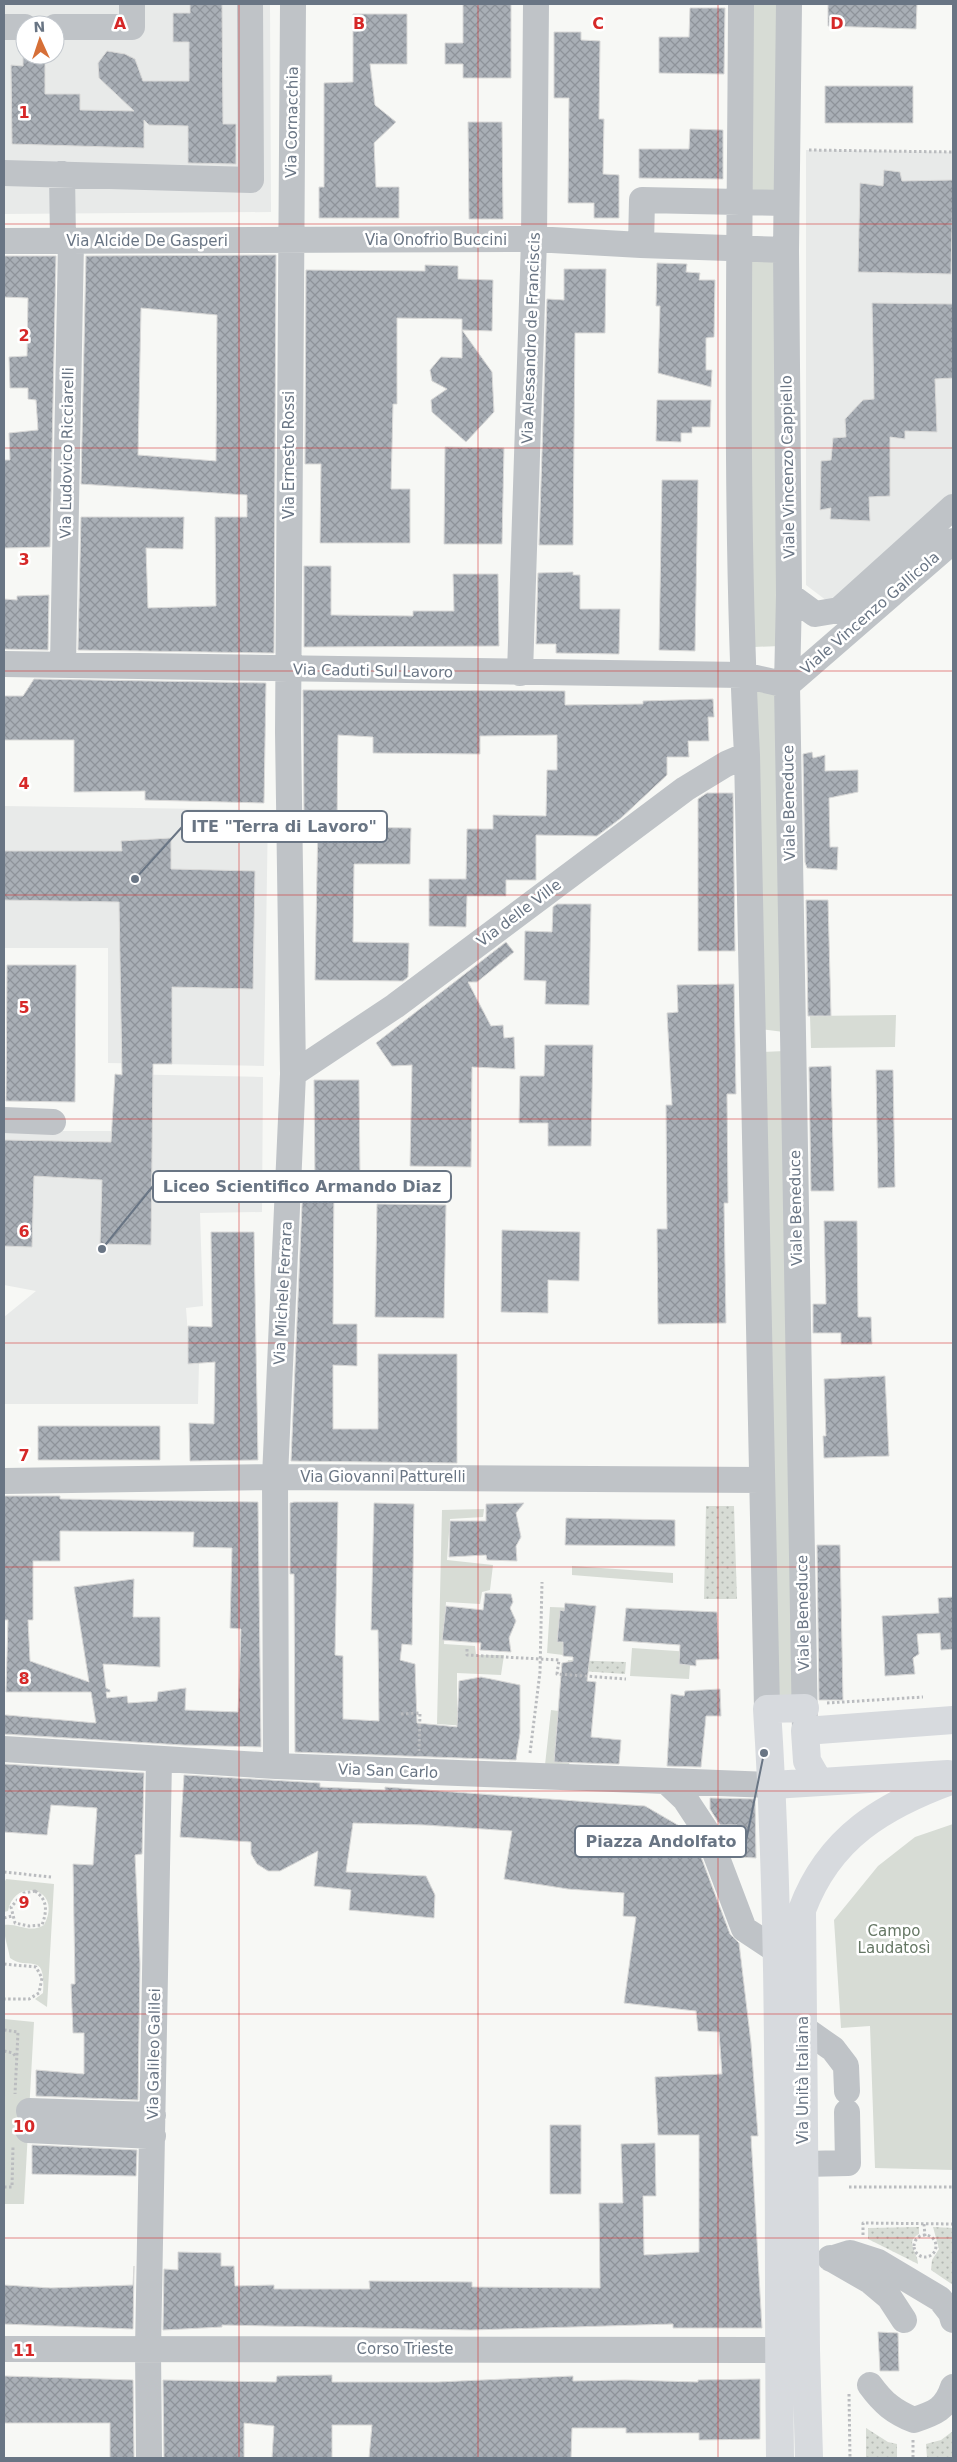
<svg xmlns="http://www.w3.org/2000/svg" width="957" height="2462" font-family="'DejaVu Sans',sans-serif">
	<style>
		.built { fill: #e8eae9; fill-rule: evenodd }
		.grass { fill: url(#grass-dots) }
		.green { fill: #d7dcd5 }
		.building { fill: url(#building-cross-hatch); stroke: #d9d9d8; fill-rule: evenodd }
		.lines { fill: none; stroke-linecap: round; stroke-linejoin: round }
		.path { stroke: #babcbf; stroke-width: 3; stroke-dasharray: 2.5 2.5; stroke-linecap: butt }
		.minor { stroke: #bfc3c7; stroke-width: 26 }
		.major { stroke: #d7dade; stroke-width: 28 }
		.grid { fill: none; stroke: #d62828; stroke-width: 1; stroke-opacity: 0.55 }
		.labels { text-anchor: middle; stroke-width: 5; stroke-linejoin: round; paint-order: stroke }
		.street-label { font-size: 15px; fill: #697584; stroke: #fff }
		.park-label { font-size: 15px; fill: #657764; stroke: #fff }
		.grid-label { font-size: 16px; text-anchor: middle; font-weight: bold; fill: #d62828; stroke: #fff; stroke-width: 5; stroke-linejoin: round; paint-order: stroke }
		.leader { fill: none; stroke: #697584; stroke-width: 2 }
		.callout-dot { fill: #697584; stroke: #fff; stroke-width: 2 }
		.callout { fill: #fff; stroke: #697584; stroke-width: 2 }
		.callout-label { font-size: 16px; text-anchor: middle; font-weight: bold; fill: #697584 }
	</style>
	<defs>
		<pattern id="grass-dots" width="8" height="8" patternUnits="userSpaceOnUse" patternTransform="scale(1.25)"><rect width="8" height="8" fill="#d7dcd5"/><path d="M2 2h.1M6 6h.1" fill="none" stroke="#b2b7b2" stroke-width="1.8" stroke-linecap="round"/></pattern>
		<pattern id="building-cross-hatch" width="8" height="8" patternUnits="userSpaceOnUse" patternTransform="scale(1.25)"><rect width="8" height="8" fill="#a9afb6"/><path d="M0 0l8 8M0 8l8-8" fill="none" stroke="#8e939a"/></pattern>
	</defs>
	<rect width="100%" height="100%" fill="#f7f8f5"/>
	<path class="built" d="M4,4H270L271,212L4,214ZM25,25H55V55H25Z
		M806,150L953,152V507L839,610L806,585Z
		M4,806L268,810L264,1066L108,1063V948H4Z
		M115,1074L263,1077L262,1212L200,1213L203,1306L186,1308L188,1334L199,1363L198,1404H4V1317L36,1291L4,1285V1131H112Z"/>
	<path class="grass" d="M706,1506H734L737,1599H704Z
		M568,1660L626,1662L625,1674L567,1670Z
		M919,2227V2234C904,2242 918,2252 918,2264L868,2239V2228Z
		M933,2227L953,2228V2285L931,2270L932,2260L939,2249Z
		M866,2428L888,2442L897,2444V2458H866Z
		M953,2431V2458H927L926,2444L941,2440Z"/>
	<path class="green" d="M752,4H778L777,191L751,192Z
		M745,257L777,259L780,646L754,647Z
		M751,688L777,692L784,1032L759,1029Z
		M896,1015L895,1047L811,1048L810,1016Z
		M785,1051L797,1698L776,1700L760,1052Z
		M484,1509L483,1517L450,1519L447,1560L493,1565L490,1590L482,1592L480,1604L446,1602L444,1644L475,1646L476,1655H504L501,1675L457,1673V1711L483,1714V1727L437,1724L442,1510Z
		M572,1566L673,1573V1583L572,1575Z
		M550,1607L575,1608L571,1656L547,1653Z
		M632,1648L691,1652L689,1679L630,1676Z
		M551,1710L573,1713L569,1766L545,1765Z
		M953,1824V2170L875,2168L870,2026L841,2028L834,1920L878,1866L915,1837Z
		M6,1879L54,1884L47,2007L35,1999L43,1993C46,1949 29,1972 10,1958C8,1946 4,1938 4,1925C19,1923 29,1934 44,1925C64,1887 14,1877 8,1911L4,1912V1883Z
		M4,2019L34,2022L24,2204H4Z"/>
	<path class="building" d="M190,4H222L223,124H236V164L188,163V126L149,125L144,120V148L12,144L11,65L23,66V55H45V94H80V110L134,111L99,78L98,63L107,51L125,54L135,59L143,81H189V42H173V13H190Z
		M463,4H511V78H463V64H445V43H463Z
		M828,4H917L916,29L828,26Z
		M690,8H725L724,74L659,73V37H689Z
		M353,14H407V64H370L375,105L396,122L374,143L376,187H399V218H319V187H324V83L353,82Z
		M554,32H581V40L600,41L599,119H604L603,174L619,175V218H594V203H568L569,98H554Z
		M825,86H913V123H825Z
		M468,122H502L503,219H469Z
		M690,129L723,130V179L639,178V149H689Z
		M884,170L900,172L902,181L953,180L951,274L858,272L860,183L883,186Z
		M276,255L274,653L78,650L81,517H184L183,549L146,548L148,608L216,606L215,517H247V495L81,484L86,256ZM141,308L217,315L216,461L138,455Z
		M4,256H56L50,547L4,548V460H10L9,433L38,430L36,400L28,399V388H10L9,357L27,356L28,298L4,297Z
		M657,263L687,264L686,272L700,273L699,280H715L714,337L706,338V370H712L711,387L658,373L660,306H656Z
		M425,265L458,266V279L493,280L492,331L462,330L492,372L494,412L466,442L432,412L431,400L447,389L432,381L430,370L441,357L462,358V319L397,318V404H393L391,489H410V543H320L321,464H305L306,270L425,271Z
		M564,269H606L605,333H575L573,545H539L547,299L564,300Z
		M872,303L953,304V378L935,379L937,432L905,431V439L890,437V496L869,497L870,521L830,519L831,508L820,510L821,461L831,460L833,438L846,437L845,419L863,400L874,399Z
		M657,400H711L710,427H692V433H681V442L656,441Z
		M445,447L504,448L502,544H444Z
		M662,480H698L695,651L659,650Z
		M304,566H331V615L413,616V611H454L453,574H498L499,646L304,647Z
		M573,572V575H580V609H620L619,654L556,653V644H536L538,573Z
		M49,595L48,650L4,649V599L17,600V596Z
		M34,679L266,683L264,803L145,800V791L74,792V740H4V696H23Z
		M303,690L565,691V705L643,704V701L713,699L714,717H708L709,741H688L689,757H667V775L621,818L597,836L536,835V880H506V896H467L466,927L429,926V879H466L467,829H493V815L546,816L547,770H557V735L480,736V754L373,753V737L338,735L337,827L411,828L410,864H354L353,942L409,943L408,977L403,981L315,980L318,817H304Z
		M812,752L813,758L825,755V771L858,770V792L829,798L830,847H838L837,870L807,868L805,862L803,754Z
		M707,793H733L735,951H698V799Z
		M171,838V869L255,871L253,989L172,987V1064H153L151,1245L100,1244L102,1180L34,1176L32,1247L4,1246V1140L111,1142L115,1074L122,1075L119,902L4,900V851H122L121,841Z
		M806,900H828L831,1016H808Z
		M557,904H591L589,1005L545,1004L546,981L524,980L525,931L552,932L553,907Z
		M506,942L514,952L477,982H468L491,1026L503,1025L504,1038L514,1037L515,1069L472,1067L471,1167L410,1166L412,1065L392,1066L376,1043Z
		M7,965H76L75,1102L6,1101Z
		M734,984L736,1094H727L728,1203H724L726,1323L658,1324L657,1229H667L666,1105H672L667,1013L678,1012L677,985Z
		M545,1045H593L591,1146H548V1123H519L520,1076H544Z
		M831,1066L834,1191H811L809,1067Z
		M876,1070H893L895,1187L878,1188Z
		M314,1080H359L360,1179H334L333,1324H357V1366L333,1365V1429H378V1354H457V1463L291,1461L303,1182H315Z
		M377,1204L446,1205L444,1318L375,1317Z
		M824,1221H857L858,1317H871L872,1344H841V1333H813V1304H826Z
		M502,1230L580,1232L579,1281L548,1280V1313L501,1312Z
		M211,1232H254L258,1460L190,1461L189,1423L214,1424L215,1362L188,1364V1326L212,1327Z
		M885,1376L889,1456L824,1458L823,1436H826L824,1379Z
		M38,1426H160V1460H38Z
		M4,1496H60V1499L258,1502L261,1747L183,1745L4,1734V1715H6L96,1723L91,1692H6L8,1620H4ZM60,1531L194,1532L193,1547L232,1548L230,1628L241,1629L238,1712L185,1710L186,1688L158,1692L157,1701L128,1703L127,1696L107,1698L106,1692H110V1690L106,1688L103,1664L160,1667V1617H133L134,1579L74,1587L89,1682L30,1661L28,1620H33V1561H60Z
		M294,1502H338L335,1655L343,1656V1719L379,1721L378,1630H371L374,1503L414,1504L412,1645L402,1644L400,1660L415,1664L417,1723L457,1727L459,1681L481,1677L520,1685V1733L516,1760L295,1752L294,1574H290V1503Z
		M524,1503L516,1513L521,1537L516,1546L517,1561L487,1560L486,1555L449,1557L450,1521H486V1504Z
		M566,1518L675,1520V1546L565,1545Z
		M817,1545H840L843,1700H819Z
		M485,1593L511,1594L513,1602L510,1608L516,1621L509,1638L511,1652L480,1650L481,1643L442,1640L446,1606L483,1610Z
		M953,1597V1649L941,1650L940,1633L917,1634L919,1654L913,1658L915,1674L885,1676L882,1616L939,1613L938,1598Z
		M565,1603L596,1606L587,1681L596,1682L591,1737L621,1740L619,1764L554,1762L562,1663L573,1661V1657L563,1656V1642H557L560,1610L564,1611Z
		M626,1608L717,1612L719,1659L696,1660V1666L679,1664L680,1645L623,1641Z
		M720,1689L721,1716H706L701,1767L667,1766L671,1694L684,1696L685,1691Z
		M4,1764L144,1773L142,1854L135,1855L140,1964L138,2100L36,2096V2070L84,2074V2033H73L71,1984H75L73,1864L93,1865L97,1808L51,1805L47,1835L4,1832Z
		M184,1775L320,1783V1787L385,1790V1787L645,1806L688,1831L695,1841L730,1934L739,1943L751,2043L758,2136H751L762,2328H673V2324L471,2330L222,2325V2327L163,2330L164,2269L178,2270V2252L221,2253V2266H234L235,2286L274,2285V2289H370L369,2281L472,2282V2287L600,2288L599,2203H623L621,2144L655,2143L656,2196H643L644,2255L699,2252V2135H658L655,2077L722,2074L719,2032L698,2031L696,2011L624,2003L636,1917L623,1916L624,1893L568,1889L504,1879L512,1831L425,1825L353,1823L346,1872L426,1876L435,1895L434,1918L349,1910L351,1890L314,1886L318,1851L280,1871H268L257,1864L251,1854V1842L180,1837Z
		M710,1798L755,1799L756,1858L739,1857L737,1825H720L710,1809Z
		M550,2125H581V2194H550Z
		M32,2145L137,2150L136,2176L32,2174Z
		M134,2266L133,2329L4,2324V2285L51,2288L133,2285Z
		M878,2332L898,2333L899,2371H880Z
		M332,2375V2382H438L573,2376V2381L625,2380L698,2382V2380L760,2379V2439L699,2440V2433H626V2428H572L571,2458H369L372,2425H332V2458H272L274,2426L244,2423V2458H164L163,2380L276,2382L277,2376Z
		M4,2376L133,2380L134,2458H110V2423H4Z"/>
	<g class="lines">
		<path class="path" d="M809,150L953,152
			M467,1649V1655L559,1660L557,1674L626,1679
			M827,1703L923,1697
			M401,1714L420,1713L419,1751
			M530,1753L540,1672L542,1582
			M4,1872L51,1877
			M35,1891C48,1900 47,1911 42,1925L29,1926L15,1923L11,1907L24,1893Z
			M4,1918L12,1916
			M4,1964L36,1967L42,1978L39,1993L29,1999H4
			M4,2030L18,2032L15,2094
			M4,2051L13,2053L16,2057
			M4,2187H12L13,2146
			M849,2187H953
			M924,2224L925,2236
			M863,2235V2223L953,2224
			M914 2246a11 11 0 1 1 22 0a11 11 0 1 1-22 0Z
			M849,2394L850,2458
			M913,2440V2458"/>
		<path class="minor" d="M741,4C740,254 734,505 747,755L767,1709
			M789,4L786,250L789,595L787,685L805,1731
			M4,27H25
			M55,27H132V4
			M4,173L251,180L250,4
			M62,174L63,241
			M4,241L534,239L641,245L786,250
			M641,245L642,200L786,203
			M789,595L815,614L839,610L953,507
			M4,664L743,675L787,685
			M63,664L71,241
			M520,673L534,239L536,4
			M787,685L953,541
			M293,1074L395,1006L685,789L726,764L747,755
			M4,1120L53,1122
			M4,1481L275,1477L762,1480
			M4,1749L276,1766L773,1785
			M276,1766L275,1477L293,1074L288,732L293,4
			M666,1781L685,1799L708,1834L744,1929L776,1950
			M803,2028L833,2049L846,2066L847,2091
			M29,2111L153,2115
			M28,2130L153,2136
			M804,2164L848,2163L847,2112
			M830,2258L870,2281L889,2297L904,2320
			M831,2259L850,2253L878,2262L940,2299L951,2313L953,2320
			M4,2349L800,2350
			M870,2385C883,2403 894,2412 914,2420C935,2413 946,2409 953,2387
			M149,2458L148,2349L159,1760"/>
		<path class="major" d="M805,1731L953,1720
			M805,1731L807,1761L819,1782
			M773,1785L948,1774
			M780,2458C777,2209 783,1958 767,1709L805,1708
			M809,2458L806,2350L802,1910C829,1837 884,1805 953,1780"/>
	</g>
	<path class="grid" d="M239,4V2458M478,4V2458M718,4V2458M4,224H953M4,448H953M4,671H953M4,895H953M4,1119H953M4,1343H953M4,1567H953M4,1791H953M4,2014H953M4,2238H953"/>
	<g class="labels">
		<g class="street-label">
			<text transform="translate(292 122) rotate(-89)" y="5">Via Cornacchia</text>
			<text x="436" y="245">Via Onofrio Buccini</text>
			<text x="147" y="246">Via Alcide De Gasperi</text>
			<text transform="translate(531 338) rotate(-88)" y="5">Via Alessandro de Franciscis</text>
			<text transform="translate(67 453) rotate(-89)" y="5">Via Ludovico Ricciarelli</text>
			<text transform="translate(289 455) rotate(-90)" y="5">Via Ernesto Rossi</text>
			<text transform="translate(788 467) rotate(-91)" y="5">Viale Vincenzo Cappiello</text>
			<text transform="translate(870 613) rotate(-41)" y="5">Viale Vincenzo Gallicola</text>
			<text transform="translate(373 671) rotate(1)" y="5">Via Caduti Sul Lavoro</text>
			<text transform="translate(789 803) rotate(-91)" y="5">Viale Beneduce</text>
			<text transform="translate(519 913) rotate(-37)" y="5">Via delle Ville</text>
			<text transform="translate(796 1208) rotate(-91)" y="5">Viale Beneduce</text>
			<text transform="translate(283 1293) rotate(-87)" y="5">Via Michele Ferrara</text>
			<text x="383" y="1482">Via Giovanni Patturelli</text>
			<text transform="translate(803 1613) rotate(-91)" y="5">Viale Beneduce</text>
			<text transform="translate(388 1771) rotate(2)" y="5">Via San Carlo</text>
			<text transform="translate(154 2054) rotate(-89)" y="5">Via Galileo Galilei</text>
			<text transform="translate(803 2080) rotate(-90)" y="5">Via Unità Italiana</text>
			<text x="405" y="2354">Corso Trieste</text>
		</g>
		<g class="park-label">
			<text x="894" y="1936">Campo<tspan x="894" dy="17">Laudatosì</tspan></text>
		</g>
	</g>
	<g class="grid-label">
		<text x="120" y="29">A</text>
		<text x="359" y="29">B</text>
		<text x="598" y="29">C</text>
		<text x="837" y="29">D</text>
		<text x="24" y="118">1</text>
		<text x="24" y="341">2</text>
		<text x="24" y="565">3</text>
		<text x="24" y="789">4</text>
		<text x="24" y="1013">5</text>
		<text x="24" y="1237">6</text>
		<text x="24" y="1461">7</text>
		<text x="24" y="1684">8</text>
		<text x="24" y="1908">9</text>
		<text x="24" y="2132">10</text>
		<text x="24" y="2356">11</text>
	</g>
	<path class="leader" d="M135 879L182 827M102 1249L153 1186M764 1753L746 1841"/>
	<g class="callout-dot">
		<circle cx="135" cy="879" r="5"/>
		<circle cx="102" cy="1249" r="5"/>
		<circle cx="764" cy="1753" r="5"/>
	</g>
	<g class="callout">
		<rect x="182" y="811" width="205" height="31" rx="5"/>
		<rect x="153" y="1171" width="298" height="31" rx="5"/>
		<rect x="575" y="1826" width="171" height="31" rx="5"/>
	</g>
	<g class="callout-label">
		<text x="284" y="832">ITE "Terra di Lavoro"</text>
		<text x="302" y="1192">Liceo Scientifico Armando Diaz</text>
		<text x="661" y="1847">Piazza Andolfato</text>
	</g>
	<rect width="957" height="2462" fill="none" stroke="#697584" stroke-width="10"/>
	<g transform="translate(40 40) rotate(357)"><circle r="24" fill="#ffffff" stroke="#c3c8ce"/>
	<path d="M0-4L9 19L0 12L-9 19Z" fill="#d66f37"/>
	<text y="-8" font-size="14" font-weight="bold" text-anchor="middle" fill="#697584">N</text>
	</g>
</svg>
